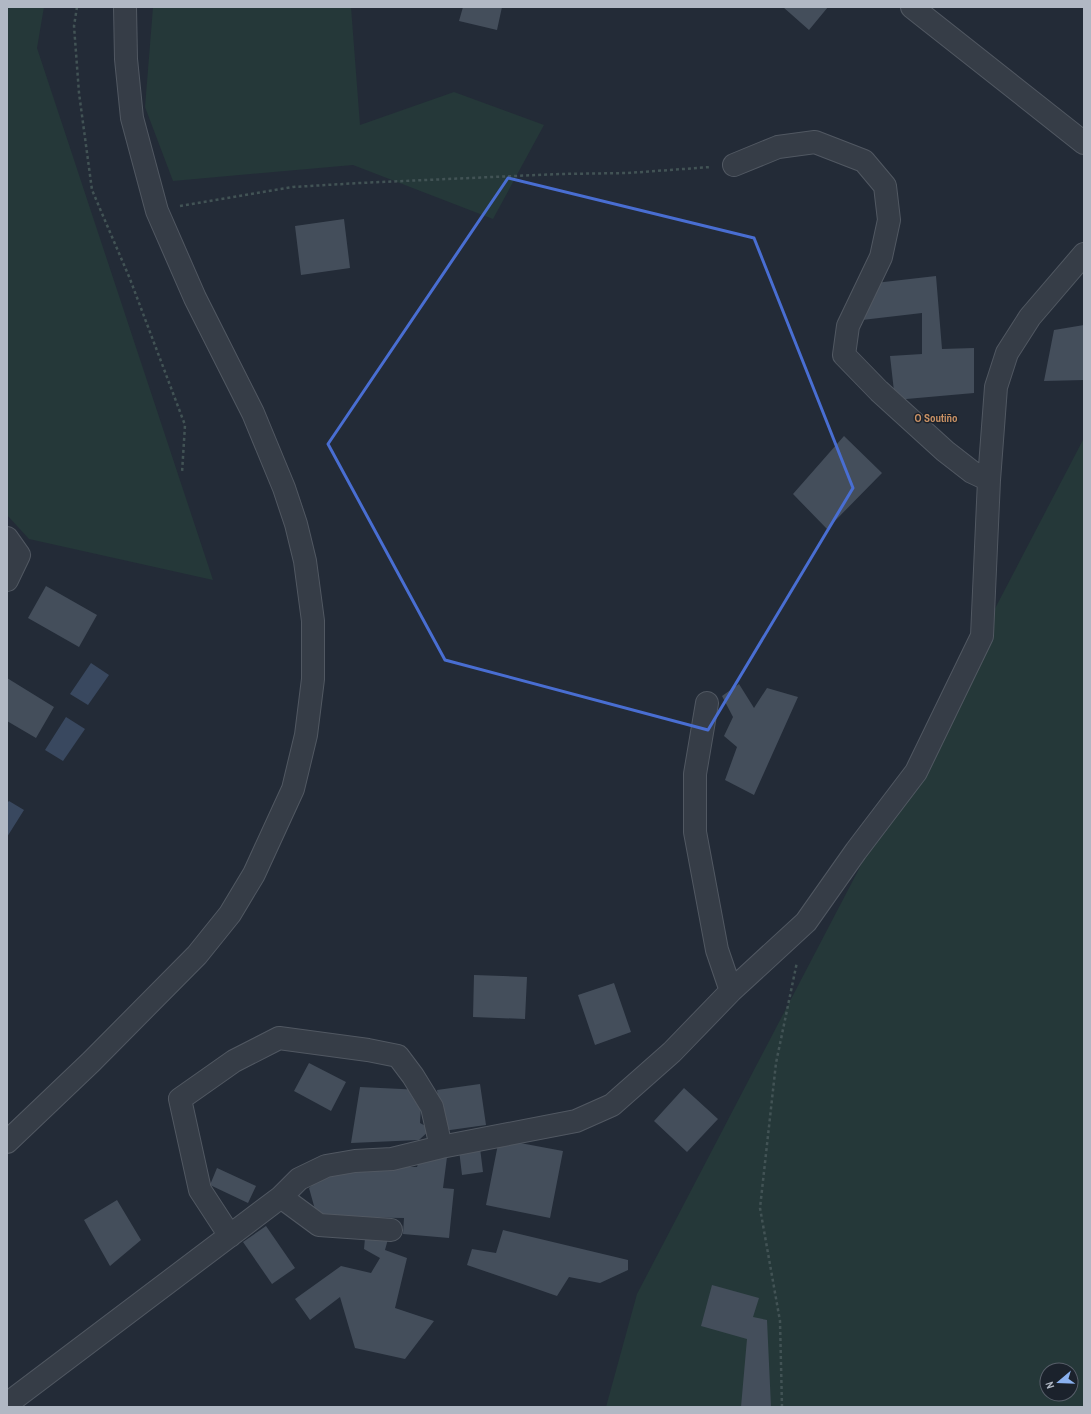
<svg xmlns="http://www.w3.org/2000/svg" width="1091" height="1414" font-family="'Archivo Narrow',sans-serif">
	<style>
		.green { fill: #253839; fill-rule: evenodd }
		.water { fill: #39485f }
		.building { fill: #444e5b }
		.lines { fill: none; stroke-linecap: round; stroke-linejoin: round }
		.minor-casing { stroke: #515862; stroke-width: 24 }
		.tertiary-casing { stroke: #515862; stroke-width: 24 }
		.path { stroke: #425355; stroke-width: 2.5; stroke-dasharray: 3 3; stroke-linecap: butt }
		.minor { stroke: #363d47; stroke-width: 22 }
		.tertiary { stroke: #363d47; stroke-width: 22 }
		.marked { fill: none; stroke: #496ed2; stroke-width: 3; stroke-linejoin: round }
		.labels { text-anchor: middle; stroke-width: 3; stroke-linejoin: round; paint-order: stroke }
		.neighbourhood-label { font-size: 11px; font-weight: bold; fill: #ca9265; stroke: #1b222c }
	</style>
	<rect width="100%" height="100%" fill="#232b37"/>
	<path class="green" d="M7,7H44L37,48L213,580L29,539L7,515Z
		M153,7H351L360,125L454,92L544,125L493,219L353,165L173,181L145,107Z
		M1084,438V1407H606L637,1294ZM1047,1370H1071V1394H1047Z"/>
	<path class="water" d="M91,663L109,675L88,705L70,694Z
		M66,717L85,729L63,761L45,750Z
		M9,801L24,810L7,837V803Z"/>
	<path class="building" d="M463,7H502L497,30L459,21Z
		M783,7H828L809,30Z
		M344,219L350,268L301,275L295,226Z
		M936,276L942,349L974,348V393L895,400L890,356L922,354V313L862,320L875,283Z
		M1084,325V380L1044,381L1054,330Z
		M844,436L882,473L827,529L793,494Z
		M46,586L97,615L79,647L28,618Z
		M7,678L54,707L36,738L7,721Z
		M739,684L754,708L767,688L798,697L754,795L725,780L737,747L724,736L733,717L722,696Z
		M474,975L527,977L525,1019L473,1017Z
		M614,983L631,1032L595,1045L578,995Z
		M309,1063L346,1082L331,1111L294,1091Z
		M480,1084L486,1125L443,1131L437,1090Z
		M360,1087L422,1090L420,1123L431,1129L419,1140L351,1143Z
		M684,1088L718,1119L687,1152L654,1121Z
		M499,1139L563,1151L550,1218L486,1205Z
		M480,1148L483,1172L462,1175L459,1150Z
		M447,1157L443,1188L454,1189L449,1238L403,1234L404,1218L329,1217L316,1213L309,1188L320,1178L355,1167H417L420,1158Z
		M217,1168L256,1186L248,1203L210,1185Z
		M117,1200L141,1240L110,1266L84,1220Z
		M266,1226L295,1268L272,1284L243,1242Z
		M503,1230L628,1260V1270L600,1283L569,1277L557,1296L467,1265L472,1249L496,1253Z
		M365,1238L388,1239L385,1250L407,1258L395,1308L434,1321L405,1359L355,1348L340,1297L310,1320L295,1299L341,1266L371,1273L380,1258L364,1249Z
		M712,1285L759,1298L753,1317L767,1320L771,1407H741L747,1339L701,1326Z"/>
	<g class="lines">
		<g class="minor-casing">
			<path id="minor" d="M912,7L1084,143
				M734,165L778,147L815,142L864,161L885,186L889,220L881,257L848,326L844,355L879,391L945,451L972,472L989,480
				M7,538L19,555L7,580
				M707,703L695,774V832L717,950L731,991
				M281,1197L319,1225L391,1230
				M230,1236L200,1190L180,1099L234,1061L279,1038L368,1050L398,1056L413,1076L432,1107L441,1147
				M7,1404L281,1197L299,1179L326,1166L355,1161L392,1159L441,1147L576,1121L612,1105L672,1052L731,991L806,922L856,851L916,772L982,636L989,480L996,387L1007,353L1030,317L1084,254"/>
		</g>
		<g class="tertiary-casing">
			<path id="tertiary" d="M7,1142L91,1062L197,955L230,914L254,874L293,789L306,735L313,679V621L305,561L296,524L284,488L253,413L195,298L157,211L132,118L126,59L125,7"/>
		</g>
		<path class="path" d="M77,7L74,26L79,93L92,190L130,279L185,425L182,473
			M180,206L293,187L359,183L559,174L628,173L711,167
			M782,1407L780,1321L760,1208L776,1063L797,962"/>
		<use href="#minor" class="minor"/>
		<use href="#tertiary" class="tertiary"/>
	</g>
	<path class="marked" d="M508,178L754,238L853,488L708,730L445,660L328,444Z"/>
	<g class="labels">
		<g class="neighbourhood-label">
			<text x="936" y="422">O Soutiño</text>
		</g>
	</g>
	<rect width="1091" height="1414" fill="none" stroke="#b1b8c4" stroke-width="16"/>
	<g transform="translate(1059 1382) rotate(251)"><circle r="19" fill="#1b222c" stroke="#575e69"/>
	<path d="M0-3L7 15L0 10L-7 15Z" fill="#8ab1ef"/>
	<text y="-6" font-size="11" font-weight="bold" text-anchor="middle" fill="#b1b8c4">N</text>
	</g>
</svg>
